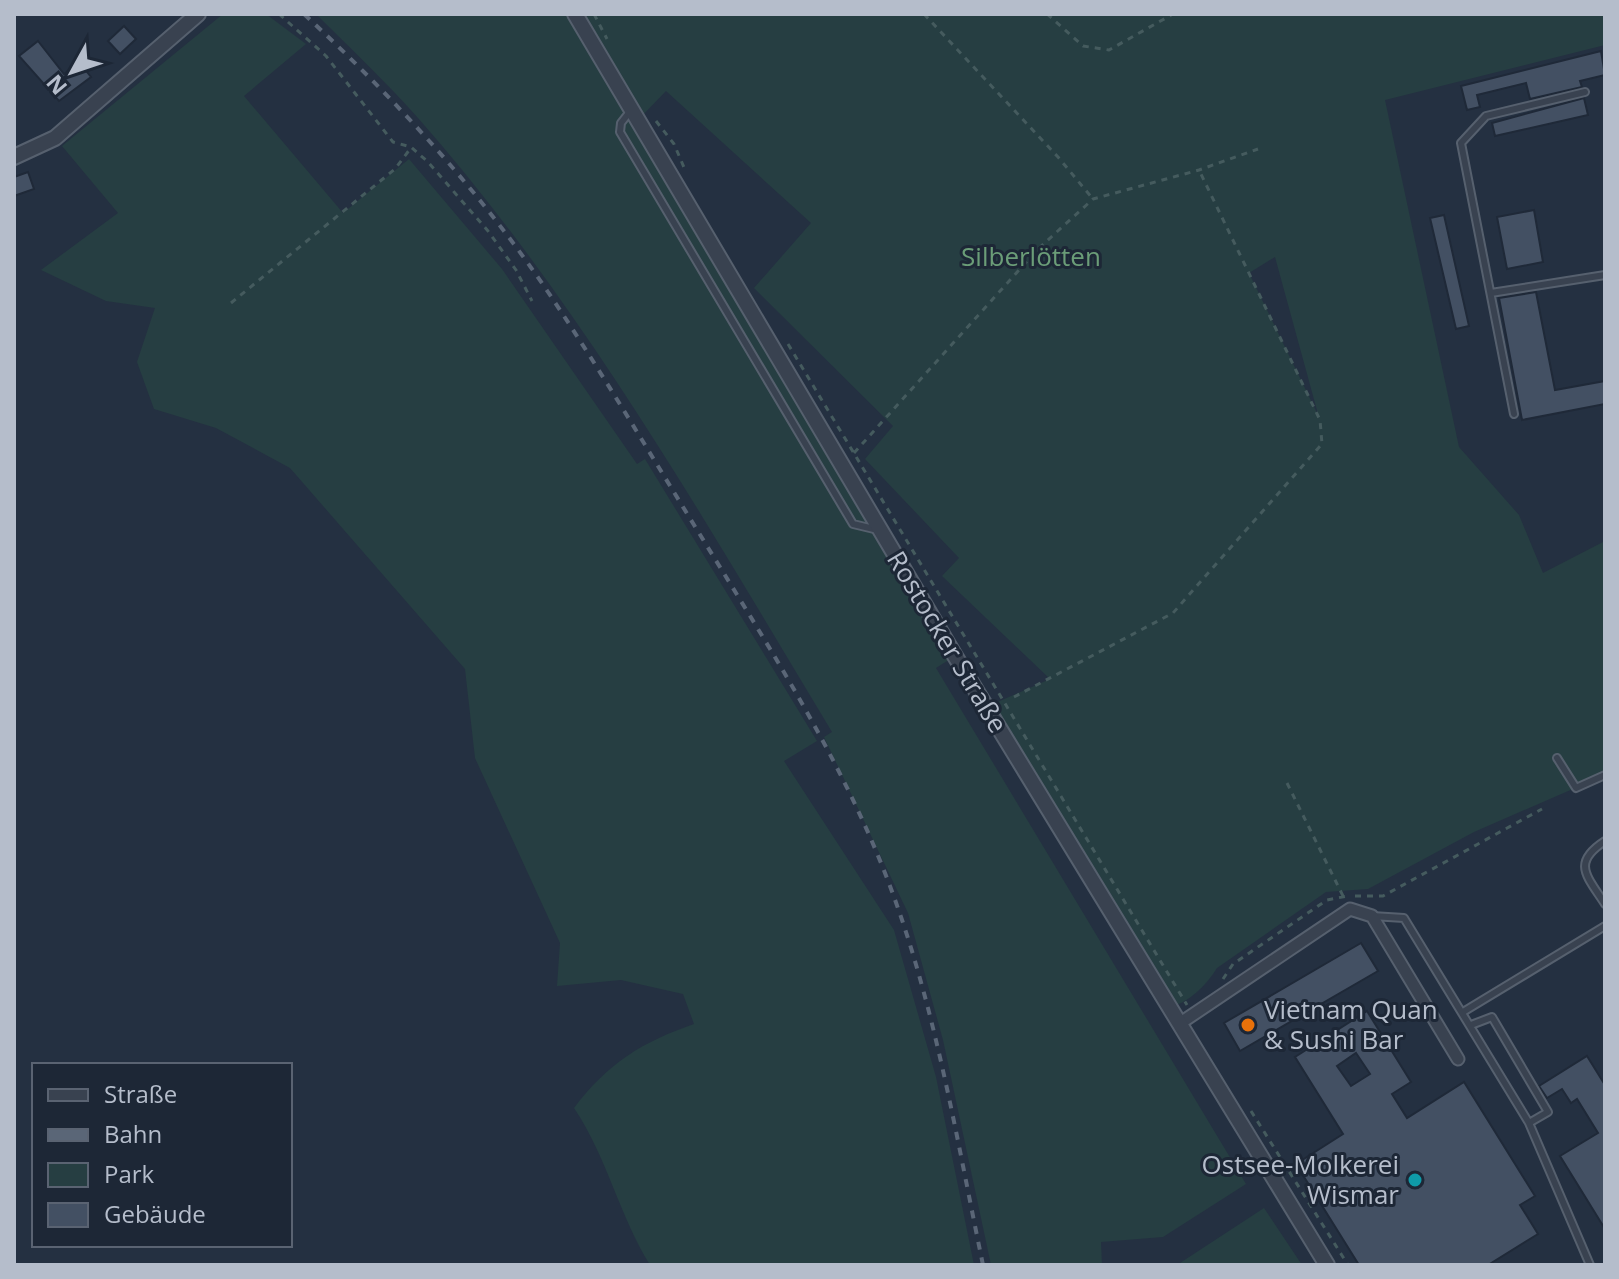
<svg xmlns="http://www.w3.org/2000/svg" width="1619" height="1279" font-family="'Open Sans',sans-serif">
<rect width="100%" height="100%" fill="#243041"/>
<path fill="#263e42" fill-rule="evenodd" d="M223,14H266L306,44L244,96L343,213L409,159L502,269L637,464L645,459L817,741L784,761L894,930L936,1077L974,1265H650C619,1215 607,1157 574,1108C608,1063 642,1042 694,1024L683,994L621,980L557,986L560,943L475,758L465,669L290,468L216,428L154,409L137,362L155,308L106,301L41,270L118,213L62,146Z
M316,14H1605V45L1385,100L1459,447L1519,515L1543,573L1605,541V775L1474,832L1368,889L1326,892L1217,968C1206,986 1189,1002 1169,1008L986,707L1050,679L942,576L959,558L865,459L893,426L754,288L811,223L666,91L638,120L955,656L936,668L1246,1184L1163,1237L1101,1242L1102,1265H991L943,1040L908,913L824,737L832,732C705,521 581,303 418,118C386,82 350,48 316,14ZM1275,257L1318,414V415L1249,273Z
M1264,1208L1302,1265L1180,1263Z"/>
<path fill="#435063" stroke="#1f2938" stroke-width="2" fill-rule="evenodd" d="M124,26L136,39L120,54L108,41Z
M38,41L64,74L79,62L91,77L59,101L19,56Z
M1601,51L1605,75L1580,81L1582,87L1530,99L1526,83L1477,95L1480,107L1467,110L1461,86Z
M1584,98L1588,115L1495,136L1492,123Z
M28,172L34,189L14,196V177Z
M1534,210L1543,262L1507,269L1497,217Z
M1444,215L1469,326L1456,329L1430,218Z
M1536,292L1555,390L1605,381V404L1522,420L1499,298Z
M1361,943L1378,971L1240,1051L1224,1023Z
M1367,1011L1411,1082L1392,1094L1407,1118L1464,1082L1535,1196L1520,1205L1538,1234L1488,1265H1359L1296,1164L1343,1134L1295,1057ZM1356,1053L1370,1074L1351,1086L1337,1066Z
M1587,1056L1605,1085V1229L1560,1156L1598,1133L1577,1099L1571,1103L1562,1089L1547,1098L1539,1086Z"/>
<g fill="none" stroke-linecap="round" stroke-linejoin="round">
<defs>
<path id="service" d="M632,109L621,123L620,132L853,524L878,530
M1491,293L1605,275
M1514,414L1461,143L1486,116L1585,92
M1557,758L1576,788L1605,775
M1605,841C1571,863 1587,876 1605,904
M1372,916L1404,918L1529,1123L1590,1265
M1463,1012L1605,926
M1471,1025L1492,1017L1548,1112L1529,1123"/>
<path id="minor" d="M1179,1024L1350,909L1372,916L1458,1059"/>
<path id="tertiary" d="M575,14L955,656L1327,1265
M14,157L55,138L198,14"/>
</defs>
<use href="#service" stroke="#56606e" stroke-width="10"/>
<use href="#minor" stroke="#56606e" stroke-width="15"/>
<use href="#tertiary" stroke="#56606e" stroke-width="18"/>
<path stroke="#455b5e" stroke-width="3" stroke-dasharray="6 6" stroke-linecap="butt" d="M279,14L326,56L393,142L411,147L428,162L488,231L516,270L532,301
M594,14L607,39
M924,14L1058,157L1093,199
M1047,14L1083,46L1109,50L1173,14
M656,121L674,144L686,172
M231,303L395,169L410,149
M788,344L1187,1005
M854,453L1038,249L1093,199L1199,170L1258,149
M1014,697L1173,613L1322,444L1320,420L1199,170
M1287,783L1344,898
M1355,896H1383L1542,809
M1223,979L1233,964L1327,900L1347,896
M1251,1111L1348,1265"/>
<use href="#service" stroke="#394250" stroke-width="6"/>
<use href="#minor" stroke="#394250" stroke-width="11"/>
<use href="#tertiary" stroke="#394250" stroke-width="14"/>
<path stroke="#5a6677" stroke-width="4" stroke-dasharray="8 8" stroke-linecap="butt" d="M304,14C394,98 479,190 548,292C601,371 649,452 699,533C764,639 834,747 881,863C933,991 955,1131 983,1265"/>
</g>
<circle fill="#e8710a" stroke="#1d2736" stroke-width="3" cx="1248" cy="1025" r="8"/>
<circle fill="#0f9aa8" stroke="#1d2736" stroke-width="3" cx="1415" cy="1180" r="8"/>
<g text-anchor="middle" stroke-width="6" stroke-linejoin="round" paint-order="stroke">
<g font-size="26" fill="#6b9d78" stroke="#1d2736">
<text x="1031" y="266">Silberlötten</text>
</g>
<g font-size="26" fill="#b5bdcb" stroke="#1d2736">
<text transform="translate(947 642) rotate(59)" y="9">Rostocker Straße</text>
</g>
<g font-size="26" fill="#b5bdcb" stroke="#1d2736" text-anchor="start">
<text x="1264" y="1019">Vietnam Quan<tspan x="1264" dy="30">&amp; Sushi Bar</tspan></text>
<text x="1399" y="1174" text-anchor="end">Ostsee-Molkerei<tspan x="1399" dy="30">Wismar</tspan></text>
</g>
</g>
<rect width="1619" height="1279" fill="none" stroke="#b5bdcb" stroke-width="32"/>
<rect x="32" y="1063" width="260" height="184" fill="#1d2736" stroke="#5a6372" stroke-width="2"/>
<rect x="48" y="1089" width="40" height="12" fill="#394250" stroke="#5a6372" stroke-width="2"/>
<text x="104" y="1103" font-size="24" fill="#b5bdcb">Straße</text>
<rect x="48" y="1129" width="40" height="12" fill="#5a6677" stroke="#5a6372" stroke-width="2"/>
<text x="104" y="1143" font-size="24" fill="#b5bdcb">Bahn</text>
<rect x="48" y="1163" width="40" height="24" fill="#263e42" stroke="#5a6372" stroke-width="2"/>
<text x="104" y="1183" font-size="24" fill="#b5bdcb">Park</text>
<rect x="48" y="1203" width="40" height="24" fill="#435063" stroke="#5a6372" stroke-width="2"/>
<text x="104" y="1223" font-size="24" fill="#b5bdcb">Gebäude</text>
<g transform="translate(72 72) rotate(230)" stroke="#1d2736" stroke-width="6" paint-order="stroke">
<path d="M0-6L14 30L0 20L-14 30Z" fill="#b5bdcb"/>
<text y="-12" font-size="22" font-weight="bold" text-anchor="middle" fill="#b5bdcb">N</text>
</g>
</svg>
